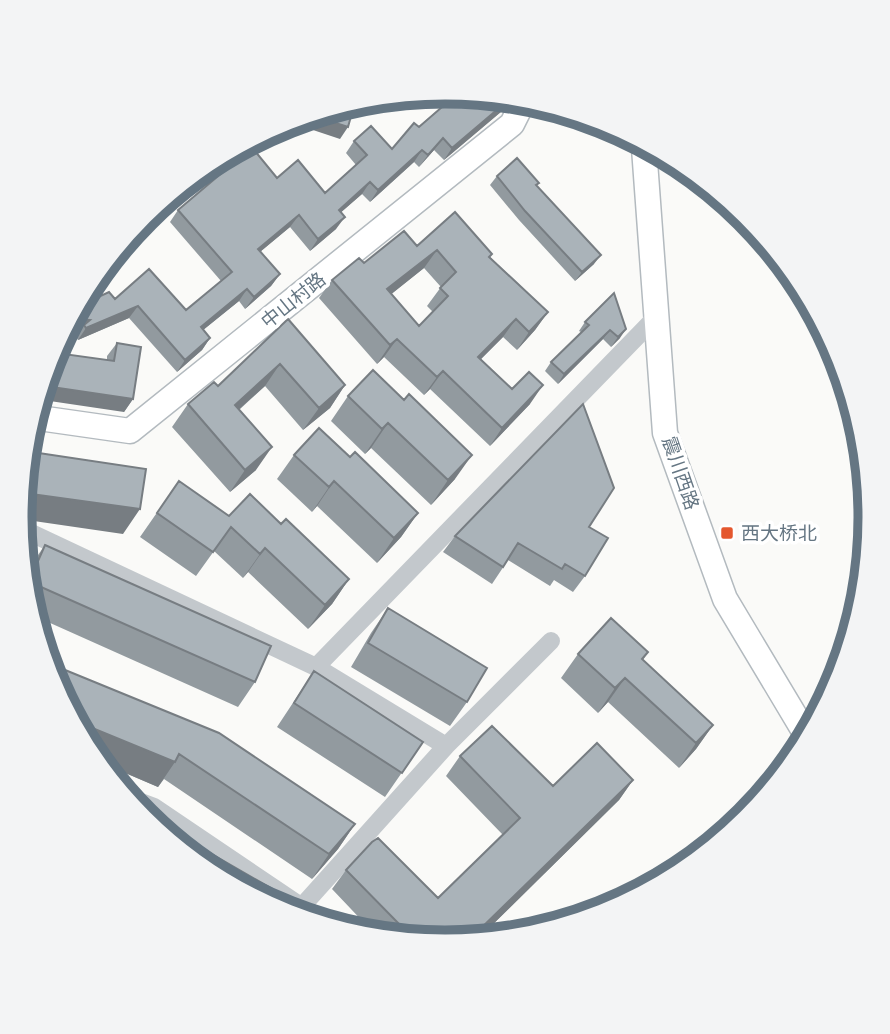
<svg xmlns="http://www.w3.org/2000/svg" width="890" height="1034" font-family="Manrope,'Noto Sans SC',sans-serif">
<rect width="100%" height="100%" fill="#fafaf8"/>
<path fill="#bbc7cb" d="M760,797L746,818L712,841Z"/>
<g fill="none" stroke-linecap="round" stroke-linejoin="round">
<defs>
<path id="secondary" d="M644,148L665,433L725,599L804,731
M39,418L130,431L512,124L521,106"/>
</defs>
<use href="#secondary" stroke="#b3babf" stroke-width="27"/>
<path stroke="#c3c8cc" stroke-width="18" d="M22,531L31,533L316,667
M446,746L551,641
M130,798L154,807L302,907
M296,913L446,746L316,667L657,316"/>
<use href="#secondary" stroke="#fff" stroke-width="24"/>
</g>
<path fill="#929a9f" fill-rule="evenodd" d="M452,92L507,104L502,111L444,160L434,150L419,167L414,162L370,202L362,194L341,212L336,229L310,251L290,227L260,252L280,274L271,286L245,309L239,301L203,330L210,338L202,350L177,372L129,318L78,340L76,337L80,332L68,329L88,300L90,301L115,299L186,310L221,281L170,222L178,210L213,180L211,177L218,166L250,145L277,178L325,193L356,165L346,153L354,141L392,149L452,98Z
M497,176L537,186L594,264L575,281L519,220L490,185Z
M417,246L492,254L490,257L548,312L535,330L517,350L503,337L481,359L512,389L530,404L490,446L430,389L424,395L384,357L377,364L319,298L332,280L364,263ZM424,268L441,287L427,306L433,312L419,326L391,294Z
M614,293L620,338L611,347L603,339L558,384L545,371L551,362L581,332L579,331L585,322Z
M288,319L345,385L330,408L303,430L265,386L239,410L256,470L230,492L172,427L188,404L218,386Z
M117,343L133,399L124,412L56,353L107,360V356Z
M373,370L455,479L431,505L371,448L365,454L331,421L348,396Z
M294,455L350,457L418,513L401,537L377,563L317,506L312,512L277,479Z
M179,481L229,516L281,524L349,579L332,604L308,629L248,572L243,578L214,551L196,576L140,537Z
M589,527L585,576L573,592L554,580L550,586L508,560L492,584L443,552L455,536Z
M45,545L255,682L238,707L39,618L29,568Z
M388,608L467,702L450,726L351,667L371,633Z
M648,652L643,660L713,725L696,749L679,768L608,702L598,713L561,678L578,654Z
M314,671L423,742L385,797L277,727Z
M52,680L355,824L338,849L312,879L164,779L158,787L109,766Z
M460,756L553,786L633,780L619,800L481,936L445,943L369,928L332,889L346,870L438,898L503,835L446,776Z"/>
<path fill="#777d82" d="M505,103L507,104L502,111L444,160L452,148Z
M317,117L348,127L340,139L289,122Z
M443,138L434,150L419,167L428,155Z
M422,150L414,162L370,202L378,190Z
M370,182L362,194L330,222L339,210Z
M299,215L290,227L249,261L258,249Z
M345,217L336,229L310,251L318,239Z
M437,250L424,268L374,308L387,289Z
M601,255L594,264L575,281L582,272Z
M280,274L271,286L245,309L254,297Z
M247,289L239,301L192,339L201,327Z
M138,306L129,318L78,340L86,328Z
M548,312L535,330L517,350L529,332Z
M80,319L90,320L84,325L80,332L71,331Z
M516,319L503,337L465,375L478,357Z
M626,329L620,338L611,347L618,337Z
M610,330L603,339L558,384L564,374Z
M210,338L202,350L177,372L185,360Z
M397,339L384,357L377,364L390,345Z
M280,364L265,386L219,427L235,405Z
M443,371L430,389L424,395L437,377Z
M345,385L330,408L303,430L319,408Z
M543,385L530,404L490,446L502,428Z
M45,386L133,399L124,412L43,400Z
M388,423L371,448L365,454L382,429Z
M272,447L256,470L230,492L245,470Z
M472,455L455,479L431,505L448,480Z
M334,481L317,506L312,512L329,487Z
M24,493L140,509L123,534L20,519Z
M418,513L401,537L377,563L394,538Z
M265,548L248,572L243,578L260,554Z
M349,579L332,604L308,629L325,605Z
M625,678L608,702L598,713L615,688Z
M80,723L175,762L158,787L109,766Z
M713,725L696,749L679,768L696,743Z
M633,780L619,800L481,936L472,937Z
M355,824L338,849L312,879L329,854Z"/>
<path fill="#aab3b9" stroke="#777d82" stroke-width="2" fill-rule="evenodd" d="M457,94L505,103L452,148L443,138L428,155L422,150L378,190L370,182L339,210L345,217L318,239L299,215L258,249L280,274L254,297L247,289L201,327L210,338L185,360L138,306L86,328L84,325L90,320L80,319L76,317L88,300L90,301L109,292L115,299L149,269L186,310L232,272L178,210L224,171L220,165L250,145L277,178L298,160L325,193L367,155L354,141L371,126L392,149L414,123L419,127Z
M353,109L348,127L317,117Z
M517,158L539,183L536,185L601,255L582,272L525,211L497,176Z
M455,212L492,254L489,257L548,312L529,332L516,319L478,357L512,389L529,372L543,385L502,428L443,371L437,377L397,339L390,345L332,280L359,258L364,263L404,231L417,246ZM437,250L456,272L440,288L448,296L419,326L387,289Z
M614,293L626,329L618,337L610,330L564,374L551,362L589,325L585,322Z
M288,319L345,385L319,408L280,364L235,405L272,447L245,470L188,404L214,382L218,386Z
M117,343L141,347L133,399L45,386L52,354L57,346L56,353L114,361Z
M373,370L404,400L409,394L472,455L448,480L388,423L382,429L348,396Z
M583,404L614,488L589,527L608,538L585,576L565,564L562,569L518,543L503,567L455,536Z
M319,428L350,457L355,452L418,513L394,538L334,481L329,487L294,455Z
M32,452L146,469L140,509L24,493Z
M179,481L229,516L250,494L281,524L286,519L349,579L325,605L265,548L260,554L231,527L213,552L157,513Z
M45,545L271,646L255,682L32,583L31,577Z
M388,608L487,668L467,702L368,643Z
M611,618L648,652L642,659L713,725L696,743L625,678L615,688L578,654Z
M48,663L219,733L355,824L329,854L179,754L175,762L80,723L52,680Z
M314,671L423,742L402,773L294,703Z
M492,726L553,786L597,743L633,780L472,937L445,943L401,934L405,930L346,870L372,842L378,838L438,898L520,818L460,756Z
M158,823L281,894L275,906L156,826Z"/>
<rect fill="#e4572e" stroke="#fff" stroke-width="2.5" x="720" y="526" width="14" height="14" rx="3.5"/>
<g text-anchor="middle" stroke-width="7" stroke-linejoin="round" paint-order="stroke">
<g font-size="19" fill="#657683" stroke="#fff">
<text transform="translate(293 300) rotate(-39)" y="7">中山村路</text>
<text transform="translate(681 473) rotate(71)" y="7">震川西路</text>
</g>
<g font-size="19" fill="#657683" stroke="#fff" text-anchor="start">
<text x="741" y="540">西大桥北</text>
</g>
</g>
<path d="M0 0H890V1034H0ZM32 517a413 413 0 1 1 826 0a413 413 0 1 1-826 0Z" fill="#f3f4f5" fill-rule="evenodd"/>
<path fill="none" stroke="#657683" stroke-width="9" d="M32 517a413 413 0 1 1 826 0a413 413 0 1 1-826 0Z"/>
</svg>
